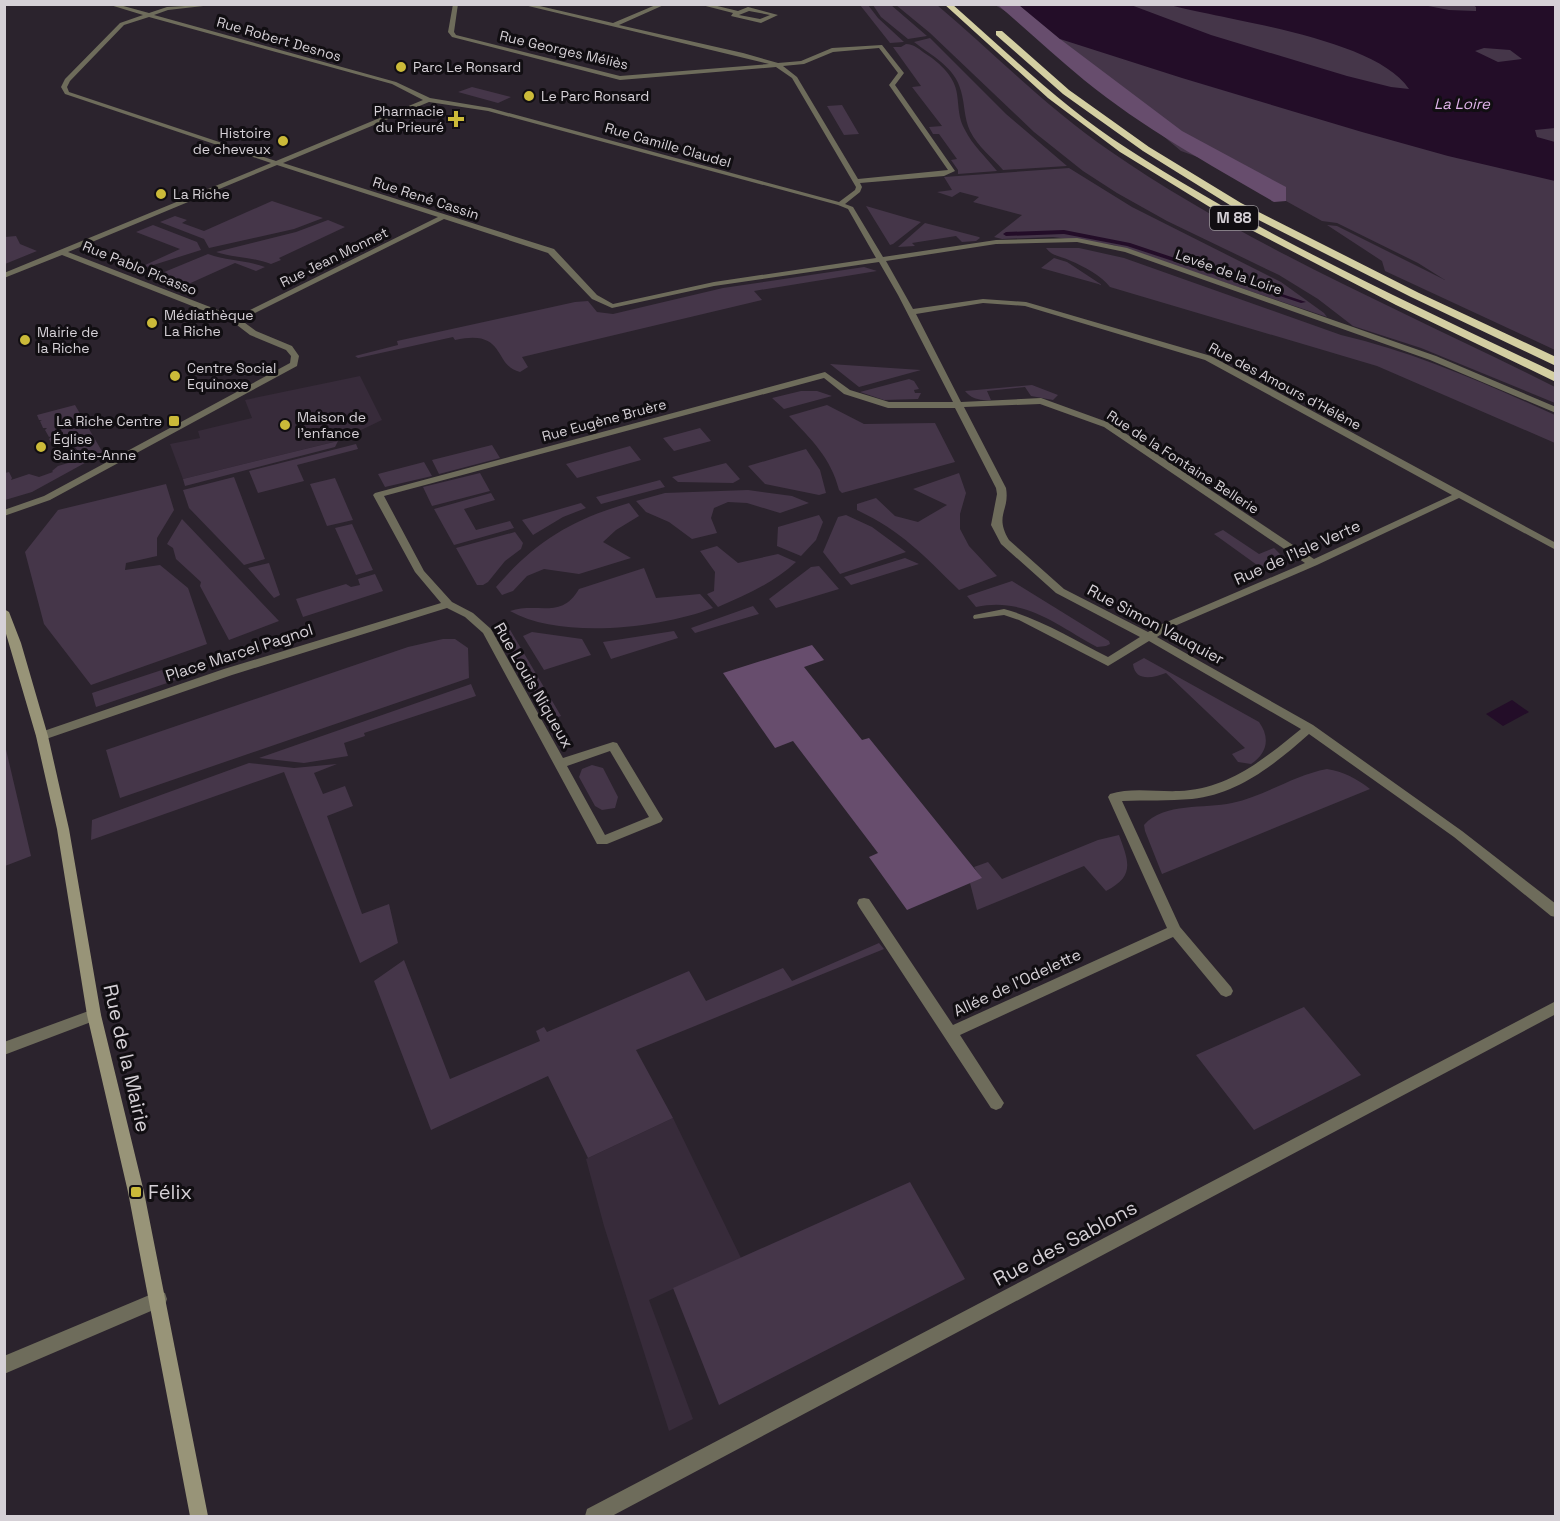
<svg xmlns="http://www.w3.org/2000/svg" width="1560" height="1521" font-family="'Space Grotesk',sans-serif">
<rect width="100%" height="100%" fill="#2b232d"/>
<path fill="#372b3a" d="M360,376L382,420L338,441L183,479L170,444L200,438L198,431L252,418L245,400Z
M673,1118L741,1258L649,1300L693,1419L669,1431L604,1226L586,1159Z"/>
<path fill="#453649" d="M860,5H868L878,18L904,42L890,43Z
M873,5H891L927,36L908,39L881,17Z
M896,5H937C995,54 1047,108 1110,151C1249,247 1406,312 1555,387V403L1421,348L1353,326L1318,299L1279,275L1167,221L1117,193L1083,171L1034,132L930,33Z
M995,5H1555V350L1385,271L1382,261L1327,225L1337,226L1445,280L1418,263L1337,223L1322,221L1286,201V189L1181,151L1038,31Z
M930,38L1006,114L1067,166L1003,170C992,157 978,147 970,131C964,118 965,105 961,91C955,67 932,56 914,42Z
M906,44C914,44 920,50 926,54C940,63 955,77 957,94C959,107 958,118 965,130C973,146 986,157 997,171L958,174V170L951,160L957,159L939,134H933L929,127L942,126L912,87L921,86L893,47H901Z
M472,87L511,97L498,103L458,92Z
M842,105L859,134L844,135L827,106Z
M1069,168L1132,207L1281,282L1324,313L1327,317L1114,245L1053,237L1002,239L994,237L1022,215L973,202L979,197L960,192L952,197L937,192L952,190L944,177Z
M272,201L323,218L294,229L209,248L204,239L160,222L175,216L187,220L182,223L204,231Z
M866,206L921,222L893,244L890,245Z
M328,220L345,227L279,258L281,260L271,264C253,257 234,258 216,252L296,232Z
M925,223L979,237L980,238L976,241L962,242L956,236L912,243L915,246L898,247Z
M153,225L197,242L201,250L147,267L143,266L180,249L136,232Z
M16,236L20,244L37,251L5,264V237Z
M1079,248L1124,258L1341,335C1415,352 1486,384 1555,415V443L1377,366L1110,287C1102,276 1083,266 1071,261C1061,256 1053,257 1046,248Z
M208,254C227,261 246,260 265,267L256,271L235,263L184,286L157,275Z
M1054,258L1067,262L1102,285L1041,268Z
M864,267L877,271L754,291L762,300L522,357L528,367L520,372C493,366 507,328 455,340L453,337L358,358L355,356L398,345L397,341L575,302L588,301L597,312L613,314L723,288Z
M830,364L921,370L859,387Z
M909,379L914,381L919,389L914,390L915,393H921L918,399L884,400L860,392Z
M1032,385L1058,395L1053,400L1031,396L1025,387L987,391L991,400C982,401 971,399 965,391Z
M801,391H817L832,396L784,409L772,398Z
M75,405L103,453L32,492L5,500V473L9,472L12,478L11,480L29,474L39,477L53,472L52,471L58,466L75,461L69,453L78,451L71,442L72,439L53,446L49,439L52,436L49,437L45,430L47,428H43L40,421L42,420H39L37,415Z
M827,405L864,424L935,423L955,462L842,493L839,490C831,458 811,439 789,416Z
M700,428L711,441L674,451L663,438Z
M338,441L335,447L185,486L183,479Z
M356,444L358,449L297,465L304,481L258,493L249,471Z
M492,445L500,458L439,474L432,460Z
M630,446L641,460L577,478L566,464Z
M806,449L820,470L826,493L819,495L765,484L748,466Z
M424,462L432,476L385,487L378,474Z
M726,463L740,479L733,483L678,482L672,477Z
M480,473L490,491L432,506L423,487Z
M959,473L966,493L960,514V529L969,546L997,576L959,590C923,555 903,532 857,510V504L876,498L895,516L918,522L947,505L913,489Z
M234,477L265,559L244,565L189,508L183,490Z
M335,478L353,520L327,526L310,484Z
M660,480L665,487L601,504L596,497Z
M166,484L174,510L157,538V556L126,563L125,570L160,565L188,588L207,644L91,685L44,624L25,552L58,510Z
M748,490L792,496L809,503L780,513L747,503L728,502L714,508L711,518L717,533L692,539L669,522L646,512L636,501L665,493Z
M491,493L495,500L464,509L476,530L510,521L514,528L454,545L434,509Z
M581,503L586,508L563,517L533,535L522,520Z
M629,503L639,516L616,530L603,542L631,558L579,574L544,569L527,576L513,591L502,595L496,587C536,541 571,520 629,503Z
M819,515L823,522L816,540L801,556L777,546L778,527Z
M846,515L872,527L906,552L840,574L823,552L838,517Z
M182,519L279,621L229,640L200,586L201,582L176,559L173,548L167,544Z
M352,524L373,570L356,575L335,528Z
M1223,530L1259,554L1274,548L1281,555L1279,562L1264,570L1214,534Z
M515,532L523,543L521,549L505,561L488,582L483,585H477L456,548Z
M717,546L738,563L778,554L796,562C773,583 746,595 718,607L707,594L714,591L715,572L700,551Z
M905,558L919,564L851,585L844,577Z
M269,563L280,595L274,598L248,568Z
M819,566L839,589L776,608L769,599L811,567Z
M644,568L656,598L700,594L713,608C660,628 561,640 510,611C538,602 561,620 579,589Z
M375,574L383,591L303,617L296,599L346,584L351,587L360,585L358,579Z
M1012,581L1109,641L1110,644L1106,646L1097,647C1055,624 1025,597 976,607L967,596Z
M753,606L759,614L695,633L691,628Z
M509,628L561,716L550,720L500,631Z
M674,631L678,638L611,659L603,642Z
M532,632L582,639L591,655L544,670L523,636Z
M443,639H455L468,648L469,678L120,798L106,750L408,647Z
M1144,658L1259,722C1270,737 1268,753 1251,764L1238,762L1232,754L1245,748L1166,673C1153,678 1135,682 1133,664Z
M174,666L179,679L96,707L92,693Z
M471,684L476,696L364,733L365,736L344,743L348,756L304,763L259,758Z
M4,741L31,856L5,866H4Z
M249,763L294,768L337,764L314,773L323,794L345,786L353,806L327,816L362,914L389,904L398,943L360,963L284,772L91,840L92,820Z
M592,765L603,768L618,797L615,808L602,810L595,806L579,777L582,769Z
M1327,769C1344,772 1356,778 1370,789L1162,874L1145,831L1144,825C1164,802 1205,809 1232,803C1265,796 1294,775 1327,769Z
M1119,835C1129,862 1135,876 1106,891L1084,866L977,910L970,883L981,878L974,867L988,862L1002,879L1098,840Z
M879,943L884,949L636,1050L673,1118L588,1158L548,1076L431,1130L374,981L404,960L450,1079L540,1041L536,1031L544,1027L547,1032L689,971L706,1001L783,968L792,981Z
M1304,1007L1361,1075L1254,1130L1196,1055Z
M910,1182L965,1279L719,1405L673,1288Z"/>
<path fill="#674d6d" d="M998,5H1019L1060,39L1182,131L1286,187V201L1274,202C1209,164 1143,128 1084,80C1055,56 1027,30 998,5Z
M812,645L824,660L804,667L862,740L869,738L982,878L907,910L869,857L878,853L793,741L775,748L723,673Z"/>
<path fill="#230d28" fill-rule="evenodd" d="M1423,5L1449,10L1476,11V7L1473,5H1555V128L1535,130L1537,137L1555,142V181L1448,156L1362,132L1182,78L1060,39L1019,5H1131L1211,35L1347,76L1391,87L1409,89C1375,38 1229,21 1170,5ZM1484,48L1510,50L1522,59L1498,62L1475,51Z
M1512,700L1529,712L1503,726L1486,714Z"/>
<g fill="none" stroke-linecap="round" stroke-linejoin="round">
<path fill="#230d28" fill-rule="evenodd" d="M1064,230L1130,243L1306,302L1301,303L1127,246L1064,234L1006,236L1003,234L1006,232Z"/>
<path fill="#6e6c5b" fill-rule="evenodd" d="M107,4H116L149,13L167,7L221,4L168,10L154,15L396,82L430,98L490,108L839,202L855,190L856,187L792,78L776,67L620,80L452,37L448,32L453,4H458L454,32L456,35L620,76L769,64L520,4H531L613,23L658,4H666L619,25L743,53L778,63L801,61L832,48L882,45L904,73L895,85L955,171L944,176L860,183L862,187L860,192L845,204L853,207L883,257L996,240L1077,238L1127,248L1436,356L1556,407V413L1430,360L1125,252L1077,242L996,244L886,261L913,309L983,299L1026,302L1211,356L1556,543V550L1459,498L1317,565L1170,628L1157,637L1313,725L1462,831L1556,904V917L1551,916L1454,837L1309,734C1275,764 1239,794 1192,799C1169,801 1145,800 1122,801L1180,927L1231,987L1233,991L1231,995L1226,997L1221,995L1173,937L960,1035L1004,1103L1001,1108L996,1110L991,1108L859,907L857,903L859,899L864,898L869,899L953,1025L1167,928L1108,797L1110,794C1131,787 1157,792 1179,791C1229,789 1264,759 1301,729L1149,641L1108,666L1019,620L1004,615L974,619L973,617L974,615L1004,609C1041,619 1074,640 1108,657L1140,637L1056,593L1001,544L991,525L997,494L996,488L955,408H888L844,394L824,378L384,496L424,571L452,602L473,613L491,629L563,758L613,742L617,743L661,816L663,819L661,822L607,844H597L483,633L465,617L447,608L232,675L46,739H38L36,736L38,733L224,669L441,603L415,572L373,495L375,493L825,372L850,390L889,402H953L898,295L879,262L714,286L612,308L592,299L548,253L444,219L241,320L256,331L292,346L299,356L297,366L50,500L4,516V510L44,496L290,363L291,356L286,350L250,335L233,322L62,255L4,278V273L271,163L65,94L61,87L65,79L120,23L143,15ZM149,17L392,84L423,100L276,161L69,92L67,87L70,81L124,25ZM879,48L898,73L889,85L948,170L858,179L797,77L783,66L804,64L833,52ZM429,102L488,111L838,205L848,209L876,258L714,282L613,304L597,295L554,249L283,163ZM277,165L438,217L236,317L68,252ZM983,303L1025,306L1205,360L1452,495L1314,559L1110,423L1041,398L961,402L916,314ZM1040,404L1104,427L1305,563L1162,624L1148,632L1064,589L1009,540C994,515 1010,511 1006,488L964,407ZM610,751L649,817L605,835L567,766Z
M698,4H709L738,11L748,7L778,15L761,23L731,16L733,13ZM749,11L770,15L760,19L739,15Z
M1556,1001V1014L612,1516H585L587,1509Z
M94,1009L99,1011L101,1015L99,1019L4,1055V1042Z
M159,1291L165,1293L167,1299L165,1305L4,1374V1356Z"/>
<path fill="#989478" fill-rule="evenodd" d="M4,609L9,612L21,643L48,736L69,829L101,1015L144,1192L208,1516H190L128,1192L87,1015L57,829L36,736L4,627Z"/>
<path fill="#d4cfa2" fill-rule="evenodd" d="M944,4H952C1009,54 1064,108 1128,149C1263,236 1411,304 1556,373V382L1396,305L1226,217L1120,152L1048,98Z
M996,31H1002L1069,90L1149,147L1241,203L1419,293L1556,357V366L1411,297L1233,207L1143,151L1063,94L996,35Z"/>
</g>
<g fill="#cbba39" stroke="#110e12" stroke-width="2">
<circle cx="401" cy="67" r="6"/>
<circle cx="529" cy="96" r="6"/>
<path d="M453 110h6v6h6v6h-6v6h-6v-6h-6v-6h6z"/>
<circle cx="283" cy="141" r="6"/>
<circle cx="161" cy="194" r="6"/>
<circle cx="152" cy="323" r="6"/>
<circle cx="25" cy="340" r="6"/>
<circle cx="175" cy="376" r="6"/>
<rect x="168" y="415" width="12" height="12" rx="3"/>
<circle cx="285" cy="425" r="6"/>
<circle cx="41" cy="447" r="6"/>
<rect x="130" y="1186" width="12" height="12" rx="3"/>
</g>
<g text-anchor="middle" stroke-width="6" stroke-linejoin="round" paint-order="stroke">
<g font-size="14" fill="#d5d0d6" stroke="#110e12">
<text transform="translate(279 39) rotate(16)" y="5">Rue Robert Desnos</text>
<text transform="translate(564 50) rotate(13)" y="5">Rue Georges Méliès</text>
<text transform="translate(668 145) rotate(16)" y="5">Rue Camille Claudel</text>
<text transform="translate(426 198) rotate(18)" y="5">Rue René Cassin</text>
<text transform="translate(334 257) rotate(-26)" y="5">Rue Jean Monnet</text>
<text transform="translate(140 268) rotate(22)" y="5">Rue Pablo Picasso</text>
<text transform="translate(1229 272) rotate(19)" y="5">Levée de la Loire</text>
<text transform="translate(1285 386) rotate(28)" y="5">Rue des Amours d'Hélène</text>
<text transform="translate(604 420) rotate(-15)" y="5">Rue Eugène Bruère</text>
<text transform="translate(1183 462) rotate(33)" y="5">Rue de la Fontaine Bellerie</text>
</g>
<g font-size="14" fill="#d5d0d6" stroke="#110e12" text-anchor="start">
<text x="413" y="72">Parc Le Ronsard</text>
<text x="541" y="101">Le Parc Ronsard</text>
<text x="444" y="116" text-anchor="end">Pharmacie<tspan x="444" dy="16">du Prieuré</tspan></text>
<text x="271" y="138" text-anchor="end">Histoire<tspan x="271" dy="16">de cheveux</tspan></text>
<text x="173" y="199">La Riche</text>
<text x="164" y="320">Médiathèque<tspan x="164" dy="16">La Riche</tspan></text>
<text x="37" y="337">Mairie de<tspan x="37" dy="16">la Riche</tspan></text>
<text x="187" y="373">Centre Social<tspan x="187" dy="16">Equinoxe</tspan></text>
<text x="297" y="422">Maison de<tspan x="297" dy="16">l'enfance</tspan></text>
<text x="162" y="426" text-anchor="end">La Riche Centre</text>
<text x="53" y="444">Église<tspan x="53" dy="16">Sainte-Anne</tspan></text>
</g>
<g font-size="15" font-style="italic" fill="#e0b3ea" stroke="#110e12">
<text x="1462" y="109">La Loire</text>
</g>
<rect fill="#110e12" stroke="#9a969b" stroke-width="1.5" x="1210" y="206" width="48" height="24" rx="4.5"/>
<g font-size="15" font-weight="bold" fill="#d5d0d6">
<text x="1234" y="223">M 88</text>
</g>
<g font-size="16" fill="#d5d0d6" stroke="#110e12">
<text transform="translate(1297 552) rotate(-24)" y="6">Rue de l'Isle Verte</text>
<text transform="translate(1156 624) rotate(28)" y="6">Rue Simon Vauquier</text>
<text transform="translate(239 652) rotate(-18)" y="6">Place Marcel Pagnol</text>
<text transform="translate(534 685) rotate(60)" y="6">Rue Louis Niqueux</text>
<text transform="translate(1017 982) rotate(-25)" y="6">Allée de l'Odelette</text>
</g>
<g font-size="20" fill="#d5d0d6" stroke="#110e12">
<text transform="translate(127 1058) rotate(77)" y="7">Rue de la Mairie</text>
<text transform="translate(1065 1243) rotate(-28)" y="7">Rue des Sablons</text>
</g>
<g font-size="20" fill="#d5d0d6" stroke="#110e12" text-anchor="start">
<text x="148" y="1199">Félix</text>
</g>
</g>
<rect width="1560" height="1521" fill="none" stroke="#d5d0d6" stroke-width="12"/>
</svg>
